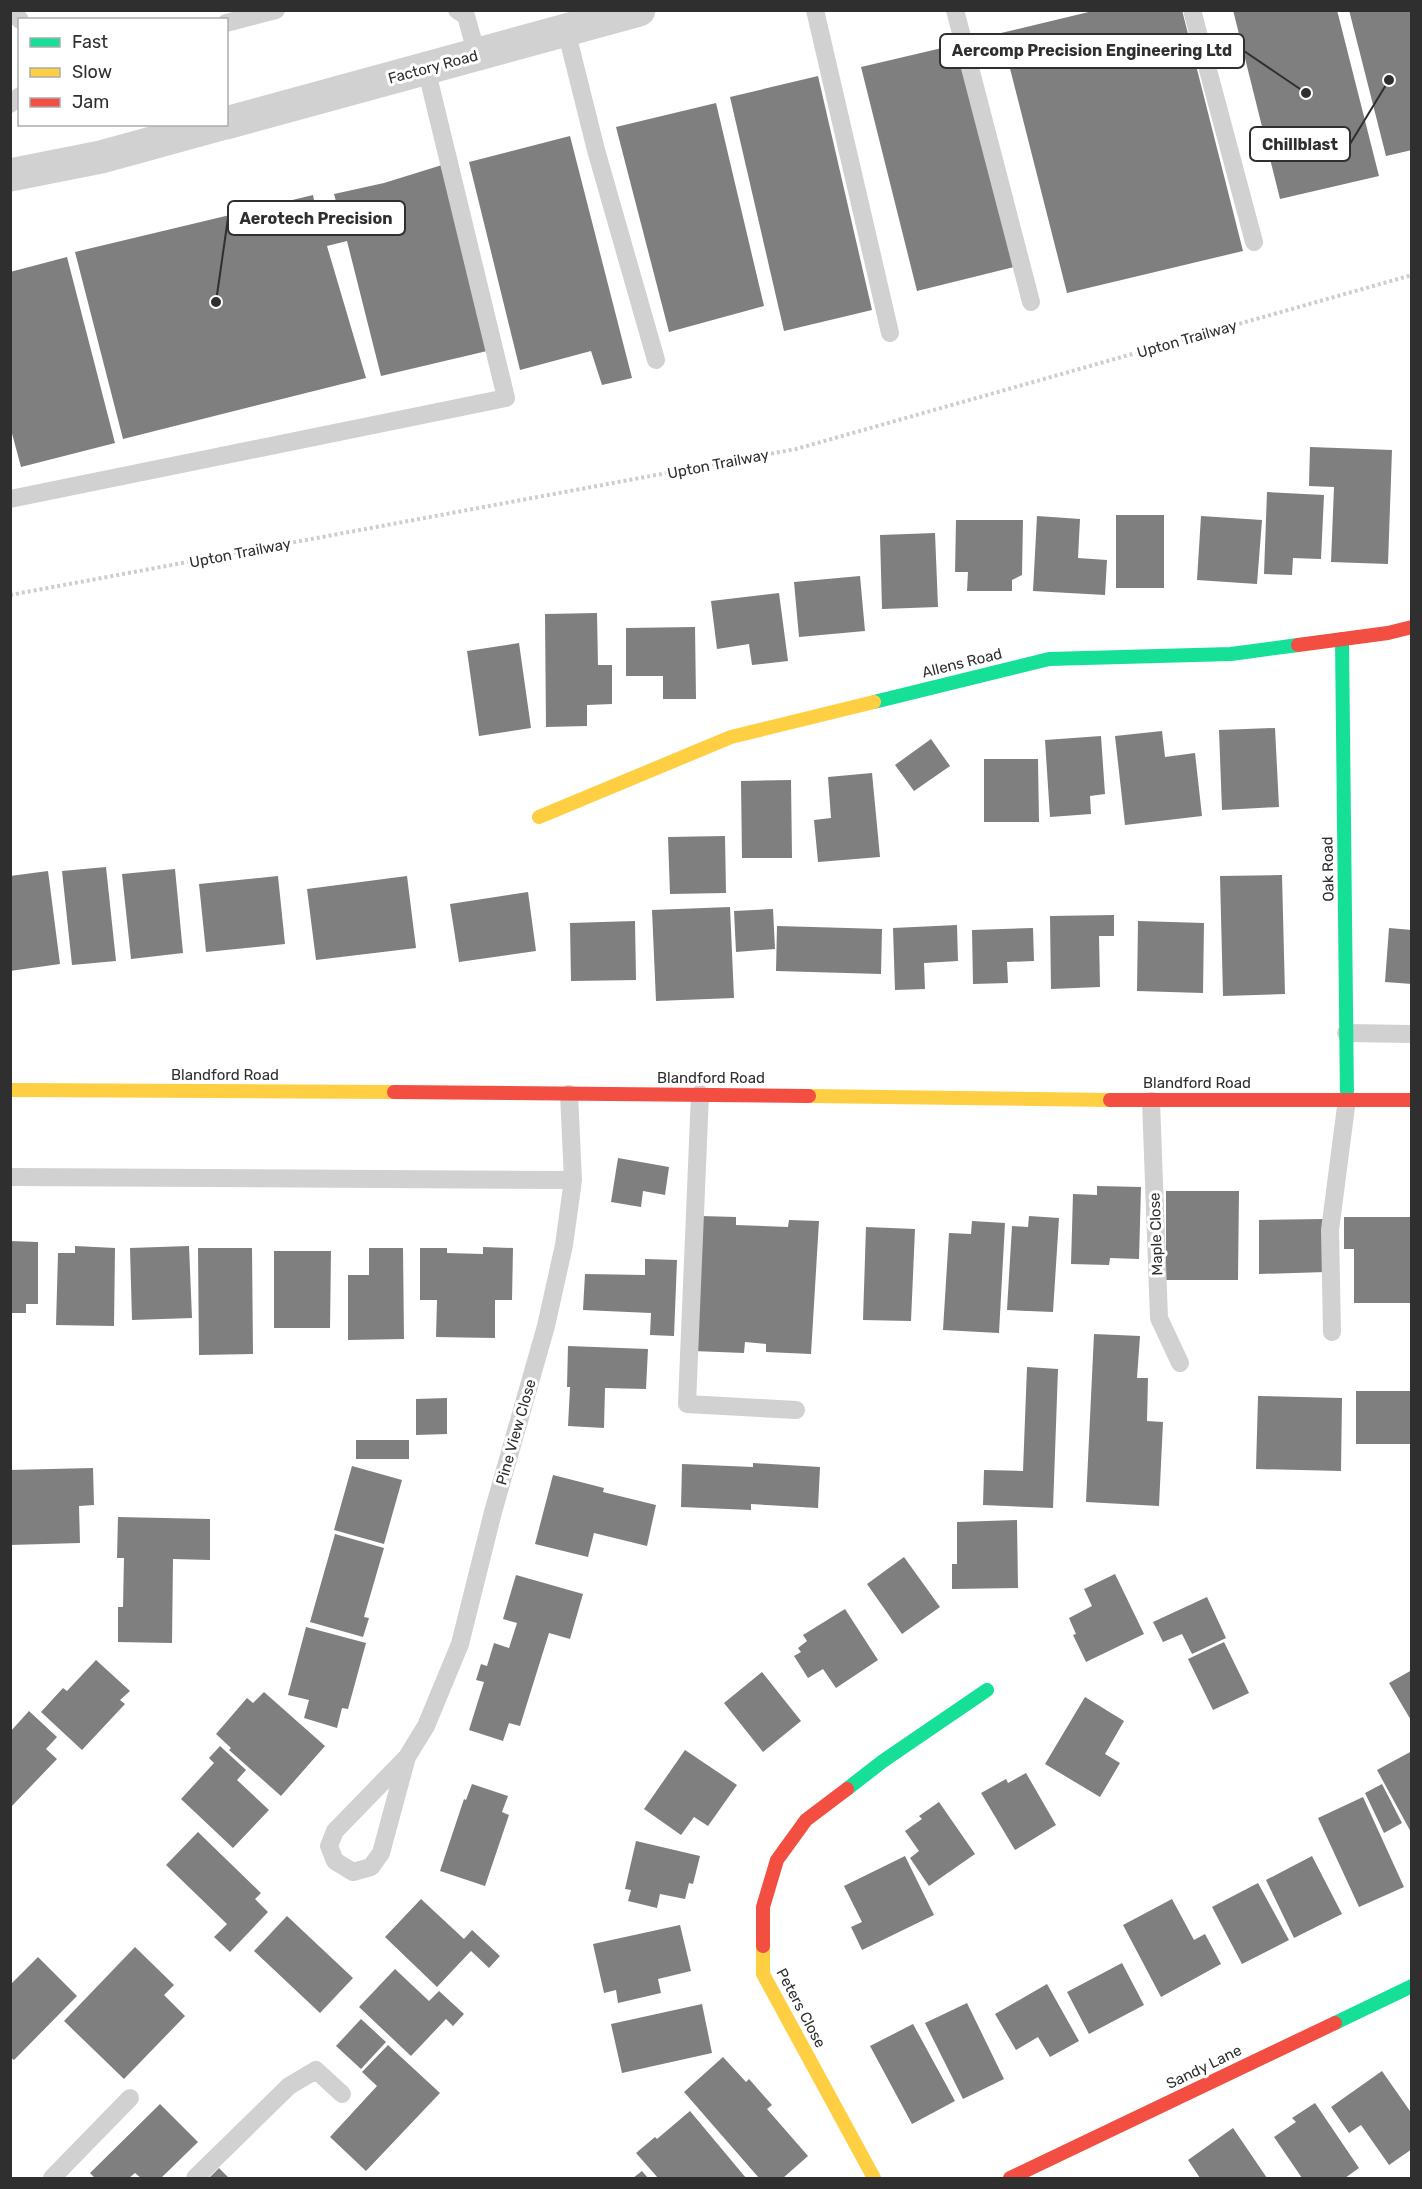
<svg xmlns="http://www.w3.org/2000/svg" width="1422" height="2189" font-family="Rubik,sans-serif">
<rect width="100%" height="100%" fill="#fff"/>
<path fill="#7f7f7f" d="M1097,10H1182L1243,251L1067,293L1001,33Z
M1233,10H1337L1379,176L1280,199Z
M1349,10H1412V150L1386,156Z
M959,44L1014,267L917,291L861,67Z
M818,76L872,310L784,331L730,97Z
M716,103L764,306L669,332L616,127Z
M570,136L632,378L602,385L591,351L520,370L469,162Z
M442,165L487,351L381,376L347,241L327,246L366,378L123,439L75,252L313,195L320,231L342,224L334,194L384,183Z
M67,257L115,443L21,467L10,426V272Z
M1310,447L1392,450L1388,564L1331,562L1334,487L1309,486Z
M1267,492L1324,495L1321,559L1293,558L1292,575L1264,574Z
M1116,515H1164V588H1116Z
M1037,516L1080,519L1078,558L1107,560L1105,595L1033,591Z
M1201,516L1262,520L1257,584L1197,580Z
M956,520H1023L1022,575L1012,580V591H967L968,572H955Z
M935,533L938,607L882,609L880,535Z
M860,576L865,631L799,637L794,582Z
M779,593L788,661L752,665L749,644L717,649L711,601Z
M597,613L598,665H612V704L587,705V726L546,727L545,614Z
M695,627L696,699H663V676H626V628Z
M519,643L531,728L479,736L467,651Z
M1275,728L1279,807L1222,810L1219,730Z
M1162,731L1165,757L1195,753L1202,816L1125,825L1115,736Z
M1101,736L1105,794L1090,796L1091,814L1050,817L1045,740Z
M931,739L950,766L914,791L895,765Z
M984,759H1038L1039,822H984Z
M872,773L880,857L818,862L814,820L831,818L828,777Z
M791,780L792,858H742L741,781Z
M725,836L726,893L670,894L668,837Z
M106,867L116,961L72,965L62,871Z
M175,869L183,953L131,959L122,874Z
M48,871L60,964L10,971V876Z
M1282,875L1285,994L1223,996L1220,876Z
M278,876L285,944L206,952L199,884Z
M407,876L416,948L316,960L307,889Z
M528,892L536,951L459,962L450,904Z
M730,907L734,998L656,1001L652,910Z
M773,909L775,949L736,952L734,911Z
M1114,915V936H1099L1100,987L1051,989L1050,916Z
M635,921L636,980L571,981L570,923Z
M1138,921L1204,923L1203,993L1137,991Z
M957,925L958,961L924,963L925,989L895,990L893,928Z
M777,926L882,929L881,974L776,971Z
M1033,928L1034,961L1007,962L1008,983L973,984L972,930Z
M1389,928L1412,930V984L1385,982Z
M618,1158L669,1167L665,1195L643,1191L641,1207L611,1202Z
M1097,1186L1141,1187L1139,1259L1110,1258L1109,1265L1071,1264L1073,1194L1097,1195Z
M1166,1191H1239L1238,1280H1166Z
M701,1216L736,1217V1225L788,1227L789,1220L819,1221L811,1354L766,1352V1344L745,1342L744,1353L693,1351Z
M1029,1216L1059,1218L1053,1312L1007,1310L1012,1226L1028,1227Z
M1344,1217H1412V1303H1354V1249H1344Z
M1325,1219L1326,1272L1259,1274V1220Z
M972,1221L1005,1223L999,1333L943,1330L949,1233L971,1234Z
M866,1227L915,1229L911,1321L863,1320Z
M10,1241L38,1242V1304H26V1313H10Z
M75,1246L115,1248L114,1326L56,1325L58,1253H75Z
M189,1246L192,1318L132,1320L130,1248Z
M483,1247L513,1248L512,1300H495V1338L436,1337L437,1300H420V1248H447V1253L483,1254Z
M198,1248H252L253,1354L199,1355Z
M369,1248H403L404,1339L348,1340V1275H369Z
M274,1251H331L330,1328H274Z
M645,1259L677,1260L674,1336L650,1335L651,1313L583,1310L585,1274L645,1275Z
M1094,1334L1140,1336L1137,1378H1148L1147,1421L1163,1422L1159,1506L1086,1502Z
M568,1346L648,1349L646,1389L605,1388L604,1428L568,1426L570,1387H567Z
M1027,1367L1058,1369L1053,1508L983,1505L984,1470L1023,1471Z
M1356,1391H1412V1444H1356Z
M1258,1396L1342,1398L1341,1471L1256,1469Z
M447,1398V1434L416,1435V1399Z
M356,1440H409V1459H356Z
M753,1463L820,1467L818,1508L751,1504V1510L681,1507L682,1464L753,1467Z
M352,1466L402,1480L384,1544L334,1530Z
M93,1468L94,1505L79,1506L80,1543L10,1545V1470Z
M553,1475L604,1488L603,1492L656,1505L647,1546L594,1533L588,1557L535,1544Z
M118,1517L210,1519V1560L173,1559L172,1643L118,1642V1607H123L124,1558H117Z
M1017,1520L1018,1588L952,1589V1564H957V1522Z
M335,1534L384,1548L364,1617L369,1618L363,1637L310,1622Z
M904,1557L940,1607L902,1634L867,1584Z
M1115,1574L1144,1634L1086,1662L1073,1635L1076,1634L1069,1618L1092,1606L1084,1589Z
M516,1575L583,1594L570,1639L549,1633L520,1726L509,1723L503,1741L469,1730L484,1682L476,1680L481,1664L487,1666L494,1643L509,1648L517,1623L503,1619Z
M1207,1597L1226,1638L1192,1654L1182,1634L1163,1642L1153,1622Z
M845,1609L878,1660L836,1688L823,1669L808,1678L794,1656L801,1652L798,1648L807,1641L803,1635Z
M306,1627L366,1643L348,1709L342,1708L337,1728L304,1718L309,1700L288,1695Z
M1224,1642L1249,1693L1213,1710L1188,1659Z
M96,1660L130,1691L120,1700L125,1704L82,1750L41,1712L63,1688L67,1691Z
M1412,1670V1722L1389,1683Z
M762,1672L801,1721L763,1752L724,1703Z
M264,1692L325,1746L281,1796L229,1750L231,1748L216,1734L247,1698L253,1703Z
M1085,1697L1124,1721L1105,1754L1120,1763L1100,1797L1045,1764Z
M29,1711L57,1737L46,1749L57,1759L10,1808V1732Z
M220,1746L246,1770L237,1780L269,1810L233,1848L181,1799L214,1763L209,1758Z
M685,1750L737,1785L708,1826L694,1817L681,1835L644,1809Z
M1412,1751V1834L1377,1770Z
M1026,1773L1056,1825L1015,1850L981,1793L1006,1779L1008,1783Z
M472,1784L508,1796L502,1812L509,1815L485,1886L440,1871L464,1799L466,1800Z
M1382,1784L1402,1823L1384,1833L1365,1793Z
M1363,1797L1404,1887L1359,1907L1318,1818Z
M939,1802L975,1854L929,1886L910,1858L919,1851L905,1831L922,1819L919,1816Z
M198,1832L261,1893L255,1899L268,1912L230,1952L214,1937L227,1924L166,1865Z
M636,1841L700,1856L693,1884L689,1883L685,1899L660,1894L657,1908L628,1901L631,1890L625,1889Z
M905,1856L934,1915L862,1950L851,1927L862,1922L844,1886Z
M1312,1856L1342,1914L1294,1938L1266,1880Z
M1258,1883L1289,1940L1242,1964L1212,1907Z
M421,1899L464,1939L472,1930L500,1956L489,1968L471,1951L437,1987L385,1937Z
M1172,1899L1194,1940L1205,1934L1221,1964L1161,1997L1123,1925Z
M287,1916L353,1978L320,2013L254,1951Z
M680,1925L691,1971L658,1979L661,1993L618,2003L616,1990L604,1993L593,1944Z
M135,1947L174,1985L164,1995L185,2016L124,2079L64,2021Z
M38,1957L77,1996L14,2060L10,2057V1985Z
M1122,1963L1144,2005L1089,2034L1067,1992Z
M395,1969L429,2001L439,1991L464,2014L453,2026L446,2019L411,2056L359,2007Z
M1047,1984L1079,2041L1050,2057L1038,2037L1016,2050L995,2014Z
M967,2003L1004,2079L963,2099L925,2023Z
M702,2004L712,2053L622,2073L611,2024Z
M361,2019L386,2042L361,2069L336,2046Z
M913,2024L955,2101L912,2124L870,2046Z
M388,2045L440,2093L366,2171L330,2137L377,2086L362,2072Z
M723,2057L746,2082L749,2079L772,2105L767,2109L808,2156L783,2178H759L684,2092Z
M1382,2071L1412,2114V2149L1389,2165L1361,2125L1349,2133L1331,2107Z
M1315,2103L1359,2168L1345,2178H1302L1274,2137L1296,2122L1292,2118Z
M160,2104L198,2142L161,2178H141L135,2173L129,2178H95L90,2173Z
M690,2111L746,2178H658L636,2153L655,2137L657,2139Z
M1233,2128L1267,2178H1200L1188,2160Z
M219,2168L229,2178H209Z
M642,2171L648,2178H633Z"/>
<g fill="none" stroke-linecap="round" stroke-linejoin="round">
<path stroke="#cecece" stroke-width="4" stroke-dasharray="3 3" stroke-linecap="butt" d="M10,595L796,449L1412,275"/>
<path stroke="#d1d1d1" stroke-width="18" d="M12,10L20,20
M457,10L466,16L477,55
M815,10L890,333
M955,10L1031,302
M1192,10L1254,242
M226,23L276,10
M566,30L596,150L656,360
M10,104L20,96
M10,499L506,398L426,68
M1346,1033L1412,1034
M700,1094L687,1404L796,1410
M1151,1101L1159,1318L1180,1363
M10,1177L573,1180
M1332,1332L1330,1230L1347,1099
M407,1757L381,1853L371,1867L353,1872L335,1861L329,1846L335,1831L407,1757L426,1726L460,1644L493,1512L546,1326L564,1245L573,1180L569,1094
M52,2178L130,2098
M195,2178L289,2086L316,2070L342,2094"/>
<path stroke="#d1d1d1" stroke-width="33" d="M226,123L639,10
M10,175L101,157L221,124"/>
<path stroke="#16e098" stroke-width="14" d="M1342,639L1347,1099
M874,702L1049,659L1231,654L1298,645
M847,1789L883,1761L987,1690
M1335,2023L1412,1986"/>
<path stroke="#ffcf43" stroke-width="14" d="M539,817L731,737L874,702
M10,1090L394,1092
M809,1096L1110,1100
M763,1946V1974L874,2178"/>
<path stroke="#f24e42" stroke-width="14" d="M1298,645L1388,633L1412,627
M394,1092L809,1096
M1110,1100H1412
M763,1946V1907L777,1860L806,1820L847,1789
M1010,2178L1335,2023"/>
</g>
<g text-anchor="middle" stroke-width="6" stroke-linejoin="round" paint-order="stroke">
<g font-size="15" fill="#2f2f2f" stroke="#fff">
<text transform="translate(433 67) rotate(-15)" y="5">Factory Road</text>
<text transform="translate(1187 339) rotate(-16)" y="5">Upton Trailway</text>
<text transform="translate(718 464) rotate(-11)" y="5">Upton Trailway</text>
<text transform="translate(240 553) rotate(-11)" y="5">Upton Trailway</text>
<text transform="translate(962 663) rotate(-14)" y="5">Allens Road</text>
<text transform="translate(1328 869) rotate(-91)" y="5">Oak Road</text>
<text x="225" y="1080">Blandford Road</text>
<text x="711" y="1083">Blandford Road</text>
<text x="1197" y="1088">Blandford Road</text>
<text transform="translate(1156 1234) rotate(-92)" y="5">Maple Close</text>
<text transform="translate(516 1432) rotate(-74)" y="5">Pine View Close</text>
<text transform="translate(801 2008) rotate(62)" y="5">Peters Close</text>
<text transform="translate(1204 2067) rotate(-26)" y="5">Sandy Lane</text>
</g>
</g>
<path fill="none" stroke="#2f2f2f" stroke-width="2" d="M1306 93L1244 51M1389 80L1350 144M216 302L228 218"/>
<g fill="#2f2f2f" stroke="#fff" stroke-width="2">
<circle cx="1306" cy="93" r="6"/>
<circle cx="1389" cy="80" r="6"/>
<circle cx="216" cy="302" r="6"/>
</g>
<g fill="#fff" stroke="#2f2f2f" stroke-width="2">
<rect x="940" y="34" width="304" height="34" rx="6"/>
<rect x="1250" y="127" width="100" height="34" rx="6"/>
<rect x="228" y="201" width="177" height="34" rx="6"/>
</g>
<g font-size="16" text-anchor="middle" font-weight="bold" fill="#2f2f2f">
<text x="1092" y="56">Aercomp Precision Engineering Ltd</text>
<text x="1300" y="150">Chillblast</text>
<text x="316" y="224">Aerotech Precision</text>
</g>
<rect width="1422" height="2189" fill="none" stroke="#2f2f2f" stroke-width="24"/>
<rect x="18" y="18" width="210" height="108" fill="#ffffff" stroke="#acacac" stroke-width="1.5"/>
<rect x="30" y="38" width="30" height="9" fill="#16e098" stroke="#acacac" stroke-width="1.5"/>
<text x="72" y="48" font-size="18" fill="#2f2f2f">Fast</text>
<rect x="30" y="68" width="30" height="9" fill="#ffcf43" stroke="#acacac" stroke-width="1.5"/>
<text x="72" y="78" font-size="18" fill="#2f2f2f">Slow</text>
<rect x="30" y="98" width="30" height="9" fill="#f24e42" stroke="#acacac" stroke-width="1.5"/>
<text x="72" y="108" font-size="18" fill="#2f2f2f">Jam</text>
</svg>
